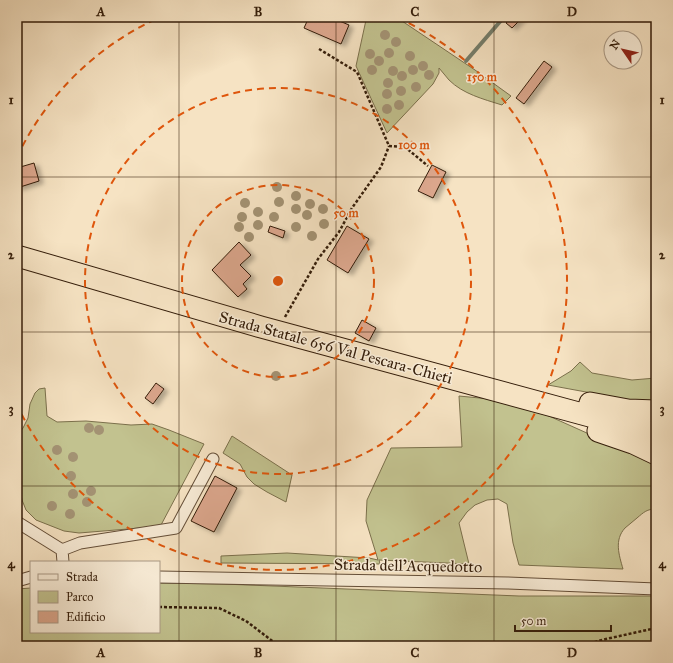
<svg xmlns="http://www.w3.org/2000/svg" width="673" height="663" font-family="'IM FELL Great Primer',serif">
<defs>
<filter id="shadow"><feDropShadow dx="4.5" dy="2.5" stdDeviation="2" flood-color="#0004"/></filter>
</defs>
<rect width="100%" height="100%" fill="#f6e3c3"/>
<filter id="stains"><feTurbulence type="fractalNoise" baseFrequency=".005" numOctaves="4"/><feColorMatrix values="0 0 0 0 .2 0 0 0 0 .09 0 0 0 0 .02 0 0 0 .5 -.17"/></filter>
<radialGradient id="worn" r=".72"><stop offset=".6" stop-color="#630" stop-opacity="0"/><stop offset="1" stop-color="#630" stop-opacity=".3"/></radialGradient>
<path fill="#c2c28f" stroke="#7b704c" d="M383,17H396L475,70L511,96L502,105C483,99 463,94 449,80C446,76 442,72 439,68V73L433,84L387,133L356,66L366,20H379Z
M580,362L592,373L632,380L656,378V401H635L548,385L571,371Z
M45,388L47,416L57,422L86,421L131,425L152,424L169,430L204,444L161,525L140,528L79,533L64,531L36,520L26,510L22,500L20,489L17,480V436L23,428L28,418L30,404L35,393L39,389Z
M459,396L500,400L540,412L656,464V509C647,509 644,512 637,518C633,521 629,525 625,528C614,540 619,555 623,569L519,565L513,543L507,504L498,499L487,500L475,505L467,512L459,523L469,564L379,560L380,564L221,563V556L287,553L369,558L378,560L366,521L367,500L391,448L462,447Z
M232,436L292,475L286,502L267,492L254,484L247,477L240,464L223,453Z
M159,583L223,584L519,596H656V643L648,646H17V589L31,588V632H159Z"/>
<g fill="none" stroke-linecap="round" stroke-linejoin="round">
<path stroke="#747e6c" stroke-width="4" d="M466,61L504,17"/>
</g>
<path fill="#dba68c" stroke="#341d0a" filter="url(#shadow)" d="M309,17H330L349,25L341,44L304,28Z
M511,17H523L512,28L506,23Z
M544,61L552,67L524,104L516,98Z
M34,163L39,181L17,188V168Z
M432,165L446,172L433,198L418,191Z
M270,226L285,231L283,238L268,232Z
M347,226L369,239L348,273L327,260Z
M239,242L251,255L240,265L251,276L243,284L247,289L238,297L212,270Z
M362,320L376,328L369,341L355,333Z
M156,383L164,389L153,404L145,398Z
M215,476L237,488L214,532L191,521Z"/>
<g fill="none" stroke-linecap="round" stroke-linejoin="round">
<defs>
<path id="lane" d="M17,92V96"/>
<path id="street" d="M17,522L62,550
M62,550L80,543L176,528L213,459
M62,550L63,562
M159,577L508,583L656,589
M17,581L31,577"/>
<path id="highway" d="M17,256L261,327L656,434
M590,403L628,410L656,411
M598,431L633,443L656,454"/>
</defs>
<use href="#lane" stroke="#644e38" stroke-width="8"/>
<use href="#street" stroke="#644e38" stroke-width="13"/>
<use href="#highway" stroke="#341d0a" stroke-width="23"/>
<path stroke="#341d0a" stroke-width="2.5" stroke-dasharray="3 2" stroke-linecap="butt" d="M319,49L357,72L389,146L405,147L428,166
M285,317L318,259L339,232L352,208L381,167L389,146
M159,607L219,608L246,621L279,646
M580,646L606,639L656,628"/>
<use href="#lane" stroke="#f9edd8" stroke-width="5.5"/>
<use href="#street" stroke="#f9edd8" stroke-width="11"/>
<use href="#highway" stroke="#f6e3c3" stroke-width="21"/>
</g>
<g fill="#a39273">
<circle cx="385" cy="35" r="5"/>
<circle cx="396" cy="42" r="5"/>
<circle cx="389" cy="53" r="5"/>
<circle cx="370" cy="54" r="5"/>
<circle cx="410" cy="56" r="5"/>
<circle cx="379" cy="61" r="5"/>
<circle cx="423" cy="66" r="5"/>
<circle cx="372" cy="70" r="5"/>
<circle cx="413" cy="70" r="5"/>
<circle cx="393" cy="71" r="5"/>
<circle cx="429" cy="75" r="5"/>
<circle cx="402" cy="76" r="5"/>
<circle cx="388" cy="83" r="5"/>
<circle cx="416" cy="87" r="5"/>
<circle cx="401" cy="91" r="5"/>
<circle cx="387" cy="94" r="5"/>
<circle cx="399" cy="105" r="5"/>
<circle cx="387" cy="109" r="5"/>
<circle cx="277" cy="187" r="5"/>
<circle cx="296" cy="196" r="5"/>
<circle cx="279" cy="202" r="5"/>
<circle cx="245" cy="203" r="5"/>
<circle cx="310" cy="204" r="5"/>
<circle cx="296" cy="209" r="5"/>
<circle cx="323" cy="209" r="5"/>
<circle cx="258" cy="212" r="5"/>
<circle cx="307" cy="215" r="5"/>
<circle cx="242" cy="217" r="5"/>
<circle cx="274" cy="217" r="5"/>
<circle cx="324" cy="224" r="5"/>
<circle cx="258" cy="225" r="5"/>
<circle cx="239" cy="227" r="5"/>
<circle cx="296" cy="227" r="5"/>
<circle cx="312" cy="236" r="5"/>
<circle cx="249" cy="237" r="5"/>
<circle cx="276" cy="376" r="5"/>
<circle cx="89" cy="428" r="5"/>
<circle cx="99" cy="430" r="5"/>
<circle cx="57" cy="450" r="5"/>
<circle cx="73" cy="457" r="5"/>
<circle cx="71" cy="476" r="5"/>
<circle cx="91" cy="491" r="5"/>
<circle cx="73" cy="494" r="5"/>
<circle cx="87" cy="502" r="5"/>
<circle cx="52" cy="506" r="5"/>
<circle cx="70" cy="514" r="5"/>
</g>
<path fill="none" stroke="#341d0a" stroke-width="1" stroke-opacity="0.55" d="M179,17V646M336,17V646M494,17V646M17,177H656M17,332H656M17,486H656"/>
<g fill="none" stroke="#df560c" stroke-width="2" stroke-dasharray="7 5">
<circle cx="278" cy="281" r="96"/>
<circle cx="278" cy="281" r="193"/>
<path d="M17 157A289 289 0 0 1 158 18M398 18A289 289 0 1 1 17 405"/>
</g>
<g text-anchor="middle" stroke-width="3" stroke-linejoin="round" paint-order="stroke">
<g font-size="16" fill="#341d0a" stroke="#f9edd8">
<text transform="translate(336 347) rotate(15)" y="6">Strada Statale 656 Val Pescara-Chieti</text>
<text transform="translate(408 565) rotate(1)" y="6">Strada dell'Acquedotto</text>
</g>
</g>
<circle cx="278" cy="281" r="6" fill="#df560c" stroke="#f9edd8" stroke-width="2"/>
<g font-size="12" text-anchor="middle" font-weight="bold" fill="#df560c" stroke="#f9edd8" stroke-width="3" stroke-linejoin="round" paint-order="stroke">
<text x="482" y="81">150 m</text>
<text x="414" y="149">100 m</text>
<text x="346" y="217">50 m</text>
</g>
<rect width="673" height="663" fill="none" stroke="#f6e3c3" stroke-width="44"/>
<rect x="30" y="561" width="130" height="72" fill="#f9edd8" stroke="#aa9a86"/>
<rect x="38" y="574" width="20" height="6" fill="#f9edd8" stroke="#aa9a86"/>
<text x="66" y="581" font-size="12" fill="#341d0a">Strada</text>
<rect x="38" y="591" width="20" height="12" fill="#c2c28f" stroke="#aa9a86"/>
<text x="66" y="601" font-size="12" fill="#341d0a">Parco</text>
<rect x="38" y="611" width="20" height="12" fill="#dba68c" stroke="#aa9a86"/>
<text x="66" y="621" font-size="12" fill="#341d0a">Edificio</text>
<g transform="translate(623 50) rotate(304)"><circle r="19" fill="#f9edd8" stroke="#aa9a86"/>
<path d="M0-3L7 15L0 10L-7 15Z" fill="#8f2418"/>
<text y="-6" font-size="11" font-weight="bold" text-anchor="middle" fill="#341d0a">N</text>
</g>
<path d="M515 625v6h96v-6" fill="none" stroke="#341d0a" stroke-width="2"/>
<text x="521" y="625" font-size="12" fill="#341d0a" stroke="#f9edd8" stroke-width="3" paint-order="stroke">50 m</text>
<rect x="22" y="22" width="629" height="619" fill="none" stroke="#341d0a" stroke-width="1.5"/>
<g font-size="13" text-anchor="middle" font-weight="bold" fill="#341d0a">
<text x="101" y="16">A</text>
<text x="258" y="16">B</text>
<text x="415" y="16">C</text>
<text x="572" y="16">D</text>
<text x="11" y="104">1</text>
<text x="662" y="104">1</text>
<text x="11" y="259">2</text>
<text x="662" y="259">2</text>
<text x="11" y="413">3</text>
<text x="662" y="413">3</text>
<text x="11" y="568">4</text>
<text x="662" y="568">4</text>
<text x="101" y="657">A</text>
<text x="258" y="657">B</text>
<text x="415" y="657">C</text>
<text x="572" y="657">D</text>
</g>
<rect width="100%" height="100%" filter="url(#stains)"/>
<rect width="100%" height="100%" fill="url(#worn)"/>
</svg>
